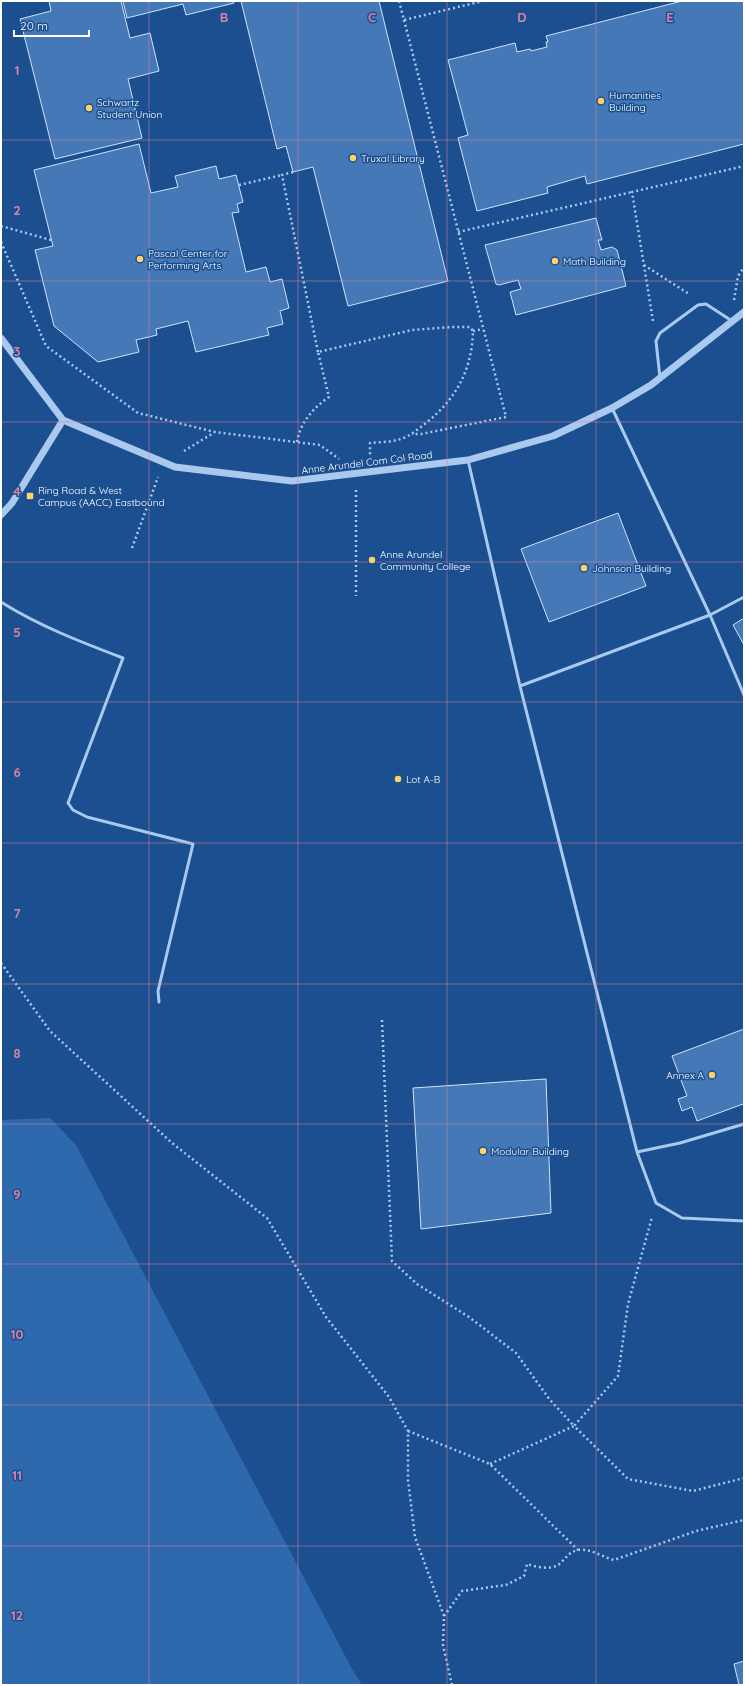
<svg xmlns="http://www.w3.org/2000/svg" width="745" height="1686" font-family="Quicksand,sans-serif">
<rect width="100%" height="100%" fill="#1b4f8f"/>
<path fill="#2e69ad" d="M50,1118L76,1145L351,1667L362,1685H1V1120Z"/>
<path fill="#4478b7" stroke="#cfe3fa" d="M49,1H121L130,38L150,33L159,71L128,79L142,138L55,159L20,19L51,11Z
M123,1H234V3L186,15L183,4L127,18Z
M241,1H379L448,281L348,306L313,167L293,172L286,146L277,149Z
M682,1H744V144L587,184L585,176L547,187L548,193L477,211L458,138L468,135L448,60L515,43L517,52L530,49L531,51L547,47L546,42H548L546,36Z
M139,144L151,193L178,187L175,176L216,166L219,179L236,175L243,202L237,204L239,212L232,213L246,272L266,267L270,282L282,279L289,308L280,311L283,324L267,328L269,335L196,352L188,321L156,329L157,335L136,340L139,352L98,362L54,326L35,250L53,246L34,170Z
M596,218L602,240H598L601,250L612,247L617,250L626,286L516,315L510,292L521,289L518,280L499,285L496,284L485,245Z
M618,513L646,586L549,622L521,549Z
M744,618V645L733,625Z
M744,1029V1108L743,1104L697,1121L692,1107L682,1111L678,1099L687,1096L672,1056Z
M546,1079L551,1213L421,1229L413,1088Z
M744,1661V1685H739L734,1664Z"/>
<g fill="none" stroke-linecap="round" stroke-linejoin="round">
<path stroke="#a9c9ee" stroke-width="2.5" stroke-dasharray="2 3" stroke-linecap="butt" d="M399,1L404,20L483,1
M404,20L506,417L421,434H412
M293,172L282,175L318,352
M239,185L282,175
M1,226L51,240
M458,232L632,192
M1,242L46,346L138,413L215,432
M644,265L689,294
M734,300L738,276L744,267
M653,321L632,192L744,166
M473,331L483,329
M297,442C300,423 313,408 329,397L318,352L412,330L451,327H470L473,331C472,370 456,399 426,423C418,429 410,436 401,439C391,442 380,442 370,443V455
M184,451L215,432L320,445L339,459
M356,490V596
M132,548L158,477
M1,963L50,1031L172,1143L267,1218L326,1317L389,1397L408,1431V1480L415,1537L444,1616
M382,1020L392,1261L417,1284L469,1317L516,1353L550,1400L574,1426L618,1376L628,1304L652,1217
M408,1431L490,1464L578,1550
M490,1464L574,1426L628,1479L693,1491L744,1478
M452,1685L443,1645L444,1616L462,1591L506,1585L524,1576L527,1564C536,1567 550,1570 558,1565C565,1560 568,1552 578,1550C590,1548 602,1557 614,1560L696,1531L744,1520"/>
<path stroke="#a9c9ee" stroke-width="3" d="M660,378L656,341L660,333L698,305L706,304L732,321
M612,408L710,615L744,695
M468,460L520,686L637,1152L680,1143L744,1124
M1,602C39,626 81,642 123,658L68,803L73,810L87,817L193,844L158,991L159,1002
M520,686L710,615L744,597
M637,1152L656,1203L682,1218L744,1221"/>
<path stroke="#a9c9ee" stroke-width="7" d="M1,338L63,420L175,467L292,481L468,460L553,436L612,408L651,385L744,312
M1,515L12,503L63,420"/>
</g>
<path fill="none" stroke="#dd80a5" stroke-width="1" stroke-opacity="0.55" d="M149,1V1685M298,1V1685M447,1V1685M596,1V1685M1,140H744M1,281H744M1,422H744M1,562H744M1,702H744M1,843H744M1,984H744M1,1124H744M1,1264H744M1,1405H744M1,1546H744"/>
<g fill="#ffd166" stroke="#1b4f8f" stroke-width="1.5">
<circle cx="601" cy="101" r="4"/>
<circle cx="89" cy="108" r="4"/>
<circle cx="353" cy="158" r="4"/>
<circle cx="140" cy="259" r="4"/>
<circle cx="555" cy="261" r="4"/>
<rect x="26" y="492" width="8" height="8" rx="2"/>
<circle cx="372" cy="560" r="4"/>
<circle cx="584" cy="568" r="4"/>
<circle cx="398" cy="779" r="4"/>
<circle cx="712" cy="1075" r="4"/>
<circle cx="483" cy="1151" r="4"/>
</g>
<g text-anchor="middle" stroke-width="3" stroke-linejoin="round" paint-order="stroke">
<g font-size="10" fill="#fff" stroke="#1b4f8f" text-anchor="start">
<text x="609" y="99">Humanities<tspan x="609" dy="12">Building</tspan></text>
<text x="97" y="106">Schwartz<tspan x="97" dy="12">Student Union</tspan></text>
<text x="361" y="162">Truxal Library</text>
<text x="148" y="257">Pascal Center for<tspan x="148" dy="12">Performing Arts</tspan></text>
<text x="563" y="265">Math Building</text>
<text x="38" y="494">Ring Road &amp; West<tspan x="38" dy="12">Campus (AACC) Eastbound</tspan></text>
<text x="380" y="558">Anne Arundel<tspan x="380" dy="12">Community College</tspan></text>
<text x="592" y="572">Johnson Building</text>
<text x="406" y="783">Lot A-B</text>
<text x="704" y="1079" text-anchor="end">Annex A</text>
<text x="491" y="1155">Modular Building</text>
</g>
<g font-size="10" fill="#fff" stroke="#1b4f8f">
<text transform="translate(367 462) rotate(-7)" y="4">Anne Arundel Com Col Road</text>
</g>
</g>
<g font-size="13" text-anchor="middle" font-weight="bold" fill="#dd80a5" stroke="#1b4f8f" stroke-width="3" stroke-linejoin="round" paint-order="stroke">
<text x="224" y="22">B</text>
<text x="372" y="22">C</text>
<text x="522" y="22">D</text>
<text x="670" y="22">E</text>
<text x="17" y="75">1</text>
<text x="17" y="215">2</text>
<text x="17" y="356">3</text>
<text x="17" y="496">4</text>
<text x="17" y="637">5</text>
<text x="17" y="777">6</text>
<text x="17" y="918">7</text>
<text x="17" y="1058">8</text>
<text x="17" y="1199">9</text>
<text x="17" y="1339">10</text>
<text x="17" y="1480">11</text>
<text x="17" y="1620">12</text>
</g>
<rect width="745" height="1686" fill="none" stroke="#ffffff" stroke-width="4"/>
<path d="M14 30v6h75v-6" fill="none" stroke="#ffffff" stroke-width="2"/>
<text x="20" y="30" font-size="12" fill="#ffffff" stroke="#1b4f8f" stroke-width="3" paint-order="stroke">20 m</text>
</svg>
